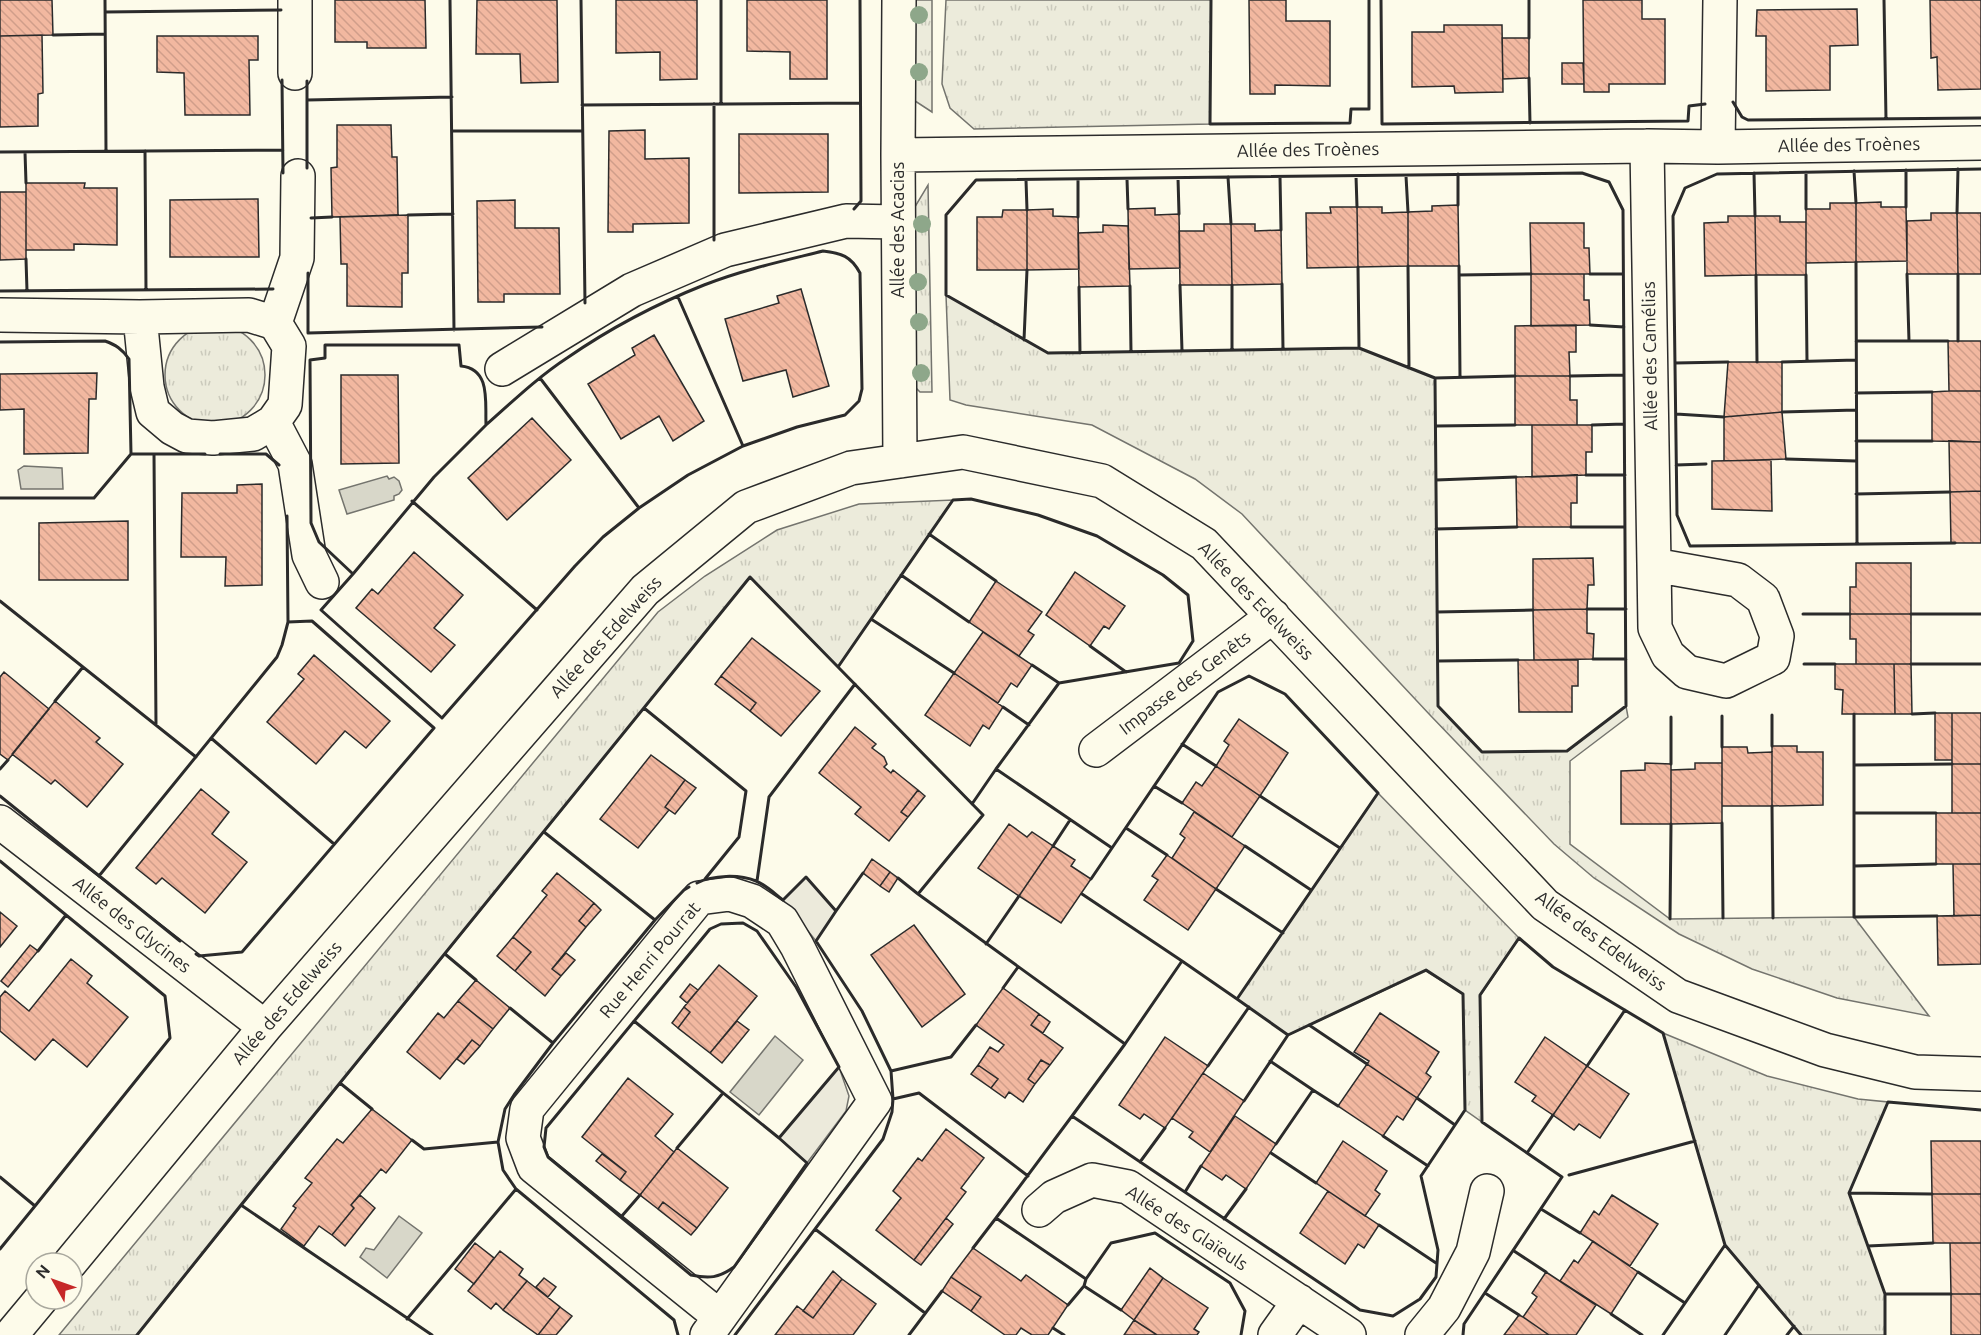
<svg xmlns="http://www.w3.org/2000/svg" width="1981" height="1335" font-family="Ubuntu,sans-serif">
<defs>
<pattern id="grass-tufts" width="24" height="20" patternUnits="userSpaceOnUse" patternTransform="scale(1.5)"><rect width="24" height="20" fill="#ecebdb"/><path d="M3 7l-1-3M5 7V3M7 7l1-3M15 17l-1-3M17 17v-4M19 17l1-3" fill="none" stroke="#cbcabc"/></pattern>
<pattern id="building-back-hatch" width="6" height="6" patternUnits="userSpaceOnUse" patternTransform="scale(1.5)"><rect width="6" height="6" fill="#f2b8a0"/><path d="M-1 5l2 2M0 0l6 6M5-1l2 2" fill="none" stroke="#d09e8a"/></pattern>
</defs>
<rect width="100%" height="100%" fill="#fdfbea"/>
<path fill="url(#grass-tufts)" stroke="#74746e" stroke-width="1.5" d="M912,0H932V112L912,99Z
M946,0H1211L1210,124L974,129L950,108L942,84Z
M928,185L932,392H920L913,385V210Z
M946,295L1048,353L1359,348L1435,378L1438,706L1482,752L1567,751L1626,706L1628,717L1570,761V844L1670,919L1854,917L1929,1016L1837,998L1752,969L1679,934L1594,878L1554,844L1430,715L1242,514L1195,479L1092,425L966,405L950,400Z
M165 375a50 50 0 1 1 100 0a50 50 0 1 1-100 0Z
M953,500L838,667L750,577L137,1335H59L658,612L705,576L777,530L859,504Z
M1378,793L1519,938L1480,996L1482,1122L1465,1110L1463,994L1426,971L1288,1035L1237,999Z
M1663,1033L1767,1076L1858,1099L1888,1102L1849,1193L1885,1294V1335H1801L1725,1245Z"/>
<path fill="#eceadb" stroke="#74746e" stroke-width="1.5" d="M806,877L836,911L816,941L783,900Z
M839,1067L849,1096L846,1111L807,1163L779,1138Z"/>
<path fill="#d8d7c9" stroke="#74746e" stroke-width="1.5" d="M24,466L62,468L63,489H21L18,470Z
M387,476L389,479L394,477L399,481L402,490L399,494L394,496V500L347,514L339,490Z
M775,1036L803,1060L759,1115L730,1092Z
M399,1216L422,1233L387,1278L360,1257L366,1248L374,1250Z"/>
<path fill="url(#building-back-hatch)" stroke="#2b2b2b" stroke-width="1.5" d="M0,0H52L53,35L0,36Z
M335,0H425L426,48H367V42H335Z
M477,0H557L558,82L521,83L520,54H476Z
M616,0H697V79L660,80V52L616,53Z
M747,0H827V79H790V52L747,51Z
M1249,0H1286V21H1330V86L1275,85V94H1250Z
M1583,0H1642V19H1665V84H1609V92H1584Z
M1930,0H1981V89L1938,90L1937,57L1931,58Z
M1857,9L1858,45L1830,46V90L1766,91V36H1756L1757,10Z
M1444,25H1502L1503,92L1455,93L1454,86L1412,87V32H1444Z
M42,35L43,93L38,94V126L0,127V36Z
M157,36H258V60H249L250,115H185L184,73L157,72Z
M1502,38H1529V78L1503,79Z
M1562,63H1583L1584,84H1562Z
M337,125H391L392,157H397L398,215L332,217L331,168L337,167Z
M645,130V159L689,158V223L633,224V232H608L609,131Z
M739,134H828V192L739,193Z
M26,183H85L84,188H117V245L74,244V250H26Z
M0,192H26V259L0,260Z
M258,199L259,257H170V200Z
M515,200V228H559L560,294H504V302H478L477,201Z
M1881,202V207H1906L1907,261L1856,262V203Z
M1830,203H1856V262L1806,263V209H1830Z
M1458,205L1459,266H1408V212L1432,211V206Z
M1330,207H1357L1358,267L1307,268L1306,213H1331Z
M1357,207H1382V213L1408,212V266L1358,267Z
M1155,208V215L1179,214L1180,268L1129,269L1128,209Z
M1053,209V216L1078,217L1079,269L1027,270V210Z
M1003,210H1027V270H977V217H1002Z
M1931,213H1957L1958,274H1907V221L1931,220Z
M1957,213H1981V274H1958Z
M408,215V273H402V307L347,306V264H341L340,217Z
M1728,216H1755L1756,275L1705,276L1704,223L1728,222Z
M1755,216H1780V222H1806V275H1756Z
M1530,223H1584V248H1589L1590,274H1531Z
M1204,224H1231L1232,285H1180L1179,231H1204Z
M1231,224H1255V231L1281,230L1282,284L1232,285Z
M1103,225L1128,226L1130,286L1079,287L1078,233L1103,232Z
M1531,274H1584V300H1589L1590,325L1531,326Z
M801,289L829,386L793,397L786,370L743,381L725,319L779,303L777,296Z
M1576,325V352H1569L1570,376H1515V326Z
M654,335L704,421L673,441L659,416L621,439L588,384L635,355L632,348Z
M1948,341H1981V391H1949Z
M1728,362H1782V412L1724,417Z
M97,373L96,399H89L88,453L24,454V409L0,410V374Z
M341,375H398L399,463L341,464Z
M1515,376H1570V400H1577V425H1515Z
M1949,391H1981V442L1932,441V392Z
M1782,412L1786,459L1724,461V417Z
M532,418L571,460L507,520L468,478Z
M1532,425H1592V452H1586V475L1532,477Z
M1949,441L1981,442V491L1950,492Z
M1771,460L1772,511L1712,509V461Z
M1577,475V503H1571V527H1517L1516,477Z
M262,484V585L225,586L226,557H181L182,493H237V485Z
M1981,491V543H1951L1950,492Z
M128,521V580H39V523Z
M414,552L463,595L434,628L455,645L431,672L356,608L372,589L378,594Z
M1593,558L1594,585H1588L1587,609L1533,610V559Z
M1856,563H1911V614H1850V587H1856Z
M1075,572L1125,606L1109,629L1104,626L1090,646L1046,615Z
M996,581L1042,612L1028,631L1034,635L1019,656L969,622Z
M1587,609V633L1594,634L1593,659L1534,660L1533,610Z
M1850,614H1911V664H1856V639H1850Z
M983,632L1032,665L1017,687L1011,683L998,703L954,673Z
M752,638L820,691L781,736L750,711L756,703L721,676Z
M314,655L390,721L366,748L345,731L316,764L267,722L304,679L298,674Z
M1518,660H1578V686H1572V712H1519Z
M1835,664H1894L1895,714H1842L1843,690L1835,689Z
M1894,664H1911L1912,714H1895Z
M4,672L49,709L8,760L0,754V677Z
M954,673L1003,707L989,729L983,725L970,746L925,715Z
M721,676L756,703L750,711L715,684Z
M55,701L100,738L96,742L123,764L87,807L55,780L51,784L12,754Z
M1935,713H1952V760H1935Z
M1952,713H1981V764H1952Z
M1239,719L1288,753L1260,796L1216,766L1229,745L1224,741Z
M855,727L876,744L872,748L884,757L887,764L884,767L891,773L893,770L918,790L901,812L908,817L889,841L855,814L861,807L819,773Z
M1772,746H1797V752H1823V805L1772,806Z
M1722,747H1747L1748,753L1772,752V806H1722Z
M651,755L685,780L665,807L669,810L638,848L600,819Z
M1645,763L1671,764V824H1621V771L1645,770Z
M1695,763H1722V823L1671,824V770L1695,769Z
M1952,764H1981V813H1952Z
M1216,766L1260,796L1232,837L1182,803L1196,782L1202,786Z
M685,780L696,788L675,814L665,807Z
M201,789L229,812L212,834L247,862L205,913L162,878L156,884L136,868Z
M918,790L925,796L908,817L901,812Z
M1194,812L1245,846L1216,889L1172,858L1185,838L1180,834Z
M1936,813H1981V864H1936Z
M1009,824L1027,837L1032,832L1053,846L1019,896L978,868Z
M1053,846L1075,860L1071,866L1091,879L1061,923L1019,896Z
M1167,855L1216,889L1188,930L1144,900L1158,880L1152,876Z
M872,859L890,872L880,886L863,873Z
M1953,864H1981V915L1954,916Z
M890,872L898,878L889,892L880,886Z
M557,873L594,903L579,921L586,927L552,969L561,976L545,996L515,971L531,952L513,937L547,895L542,891Z
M594,903L601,910L586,927L579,921Z
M0,912L17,926L0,947Z
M1981,915V964L1938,965L1937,916Z
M914,925L965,994L922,1027L871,955Z
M513,937L531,952L515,971L497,956Z
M30,945L38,951L8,987L1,981Z
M566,953L575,960L561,976L552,969Z
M71,959L92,976L87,983L128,1017L87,1067L53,1039L35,1060L0,1031V997L5,991L29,1011Z
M719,965L757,996L710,1053L678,1028L690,1012L684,1007Z
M476,980L510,1008L493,1029L458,1001Z
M690,984L698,990L687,1003L680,997Z
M1003,988L1039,1014L1031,1025L1063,1048L1050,1065L1041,1060L1028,1079L1035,1084L1023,1102L1009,1092L1005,1098L991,1088L998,1079L978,1065L990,1047L998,1052L1004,1045L976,1025Z
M458,1001L493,1029L480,1046L472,1040L440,1079L407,1052L438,1013L444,1018Z
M684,1007L690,1012L678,1028L672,1023Z
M1380,1013L1439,1052L1426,1073L1431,1077L1417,1098L1367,1064L1369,1061L1354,1052Z
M1039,1014L1050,1022L1043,1033L1031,1025Z
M737,1021L749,1030L722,1063L710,1053Z
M1165,1037L1208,1066L1165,1128L1144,1114L1140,1119L1119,1105Z
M1545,1037L1587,1066L1553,1115L1532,1101L1536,1096L1515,1082Z
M472,1040L480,1046L464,1064L457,1059Z
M1041,1060L1050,1065L1035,1084L1028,1079Z
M1367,1064L1417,1098L1403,1120L1397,1116L1383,1136L1338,1106Z
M978,1065L998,1079L991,1088L971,1074Z
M1587,1066L1629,1094L1600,1138L1579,1124L1574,1130L1553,1115Z
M1203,1073L1244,1101L1210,1152L1189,1137L1193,1132L1172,1118Z
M628,1078L673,1114L655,1136L674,1152L640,1195L620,1180L626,1172L582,1137Z
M372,1109L412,1140L386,1173L381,1169L351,1205L354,1208L332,1235L319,1226L304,1246L281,1229L296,1208L293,1206L312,1183L305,1178L337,1139L343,1143Z
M1235,1116L1276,1144L1246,1189L1226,1175L1222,1180L1201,1166Z
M946,1129L984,1158L961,1188L966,1192L914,1260L876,1230L901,1198L893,1191L918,1158L922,1161Z
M1343,1141L1387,1171L1375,1190L1380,1194L1365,1216L1316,1183Z
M1931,1141H1981V1194H1932Z
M677,1148L728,1188L697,1228L663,1202L658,1209L640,1195Z
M602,1154L626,1172L620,1180L596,1161Z
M1328,1191L1379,1225L1364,1248L1358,1244L1345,1264L1300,1233Z
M1932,1194H1981V1243H1933Z
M360,1195L375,1208L345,1246L332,1235L354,1208L351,1205Z
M1612,1195L1658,1224L1630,1266L1580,1233L1594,1211L1599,1215Z
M663,1202L697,1228L691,1235L658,1209Z
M946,1218L953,1224L921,1265L914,1260Z
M1593,1241L1638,1272L1611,1314L1560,1281L1574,1260L1578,1263Z
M475,1243L494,1258L474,1284L455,1269Z
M1950,1243H1981V1294H1951Z
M973,1248L1021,1281L1026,1275L1068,1305L1048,1335H1032L1021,1328L1016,1335H1005L971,1311L981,1297L951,1277Z
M500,1251L523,1269L519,1275L527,1281L503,1310L496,1303L491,1309L468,1291Z
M1150,1268L1163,1278L1134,1320L1121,1310Z
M833,1271L842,1279L813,1318L803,1311Z
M1546,1272L1596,1305L1576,1335H1549L1523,1317L1537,1297L1532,1293Z
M951,1277L981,1297L971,1311L942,1291Z
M544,1278L556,1287L548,1297L536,1287Z
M1163,1278L1208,1308L1194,1329L1199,1332L1197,1335H1157L1134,1320Z
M842,1279L876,1304L853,1335H775L797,1306L813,1318Z
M527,1281L560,1307L538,1335L503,1310Z
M1951,1294H1981V1335H1951Z
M560,1307L572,1316L556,1335H538Z
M1519,1315L1523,1317L1549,1335H1504Z
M1134,1320L1157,1335H1124Z"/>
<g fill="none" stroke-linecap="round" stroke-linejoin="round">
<defs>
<path id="minor" d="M295,0V73
M899,0L898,155L900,461
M1647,146L1654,565L1655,628L1668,655L1687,672L1726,681L1773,658L1777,636L1763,599L1738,580L1654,565
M1718,147L1720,0
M898,155L1647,146L1718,147L1981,143
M0,315L140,317L249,315L275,323L289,346L285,405L273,422L253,434L213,438L187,436L172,428L153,412L147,387L140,317
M275,323L297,258L298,176
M502,369L632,290L725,250L846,221L898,222
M273,422L295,464L309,555L322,582
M1096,750L1273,616
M0,822L265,1027
M1039,1210L1054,1197L1092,1180L1128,1187L1349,1335
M70,1263L265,1027L645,590L746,507L851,468L963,452L1102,481L1204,544L1545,905L1678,996L1825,1050L1915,1072L1981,1074
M11,1335L41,1299
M707,1335L875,1101L797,946L782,921L752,901L730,894L699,898L527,1109L523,1138L534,1167L720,1317
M1275,1335L1299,1301
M1422,1335L1444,1308L1473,1252L1487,1191"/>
</defs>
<use href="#minor" stroke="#2b2b2b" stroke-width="36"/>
<use href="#minor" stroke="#fdfbea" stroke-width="33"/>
<path stroke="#2b2b2b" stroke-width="3" d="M105,0L106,151
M450,0L454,330
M581,0L585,303
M1211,0L1210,124L1350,123L1351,109H1369V0
M1381,0L1382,124L1688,121L1689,106L1705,104
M1529,0V38
M1884,0L1886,119
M105,12L281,10
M53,35L105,34
M1529,78L1530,123
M282,80L283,173
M307,81V168
M307,100L452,97
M1733,102L1742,117L1748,120L1981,118
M714,104V240
M721,104V0
M582,105L860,103
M452,131H582
M145,151L146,290
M0,152L283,150
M25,152L26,183
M1906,170V207
M1854,171L1856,203
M1806,172V209
M1582,173L1609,182L1623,210L1626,706L1567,751L1482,752L1438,706L1435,378L1359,348L1048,353L946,295V215L976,180Z
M1754,173L1755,216
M1356,176L1357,207
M1406,176L1408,212
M1228,177L1231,224
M1280,177L1281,230
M1178,178L1179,214
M1127,179L1128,209
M1026,180L1027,210
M1458,205V174
M854,209L861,201L860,0
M1957,213L1958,169
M408,215L453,214
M1078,217V180
M311,218L332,217
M823,251C841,253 851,256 860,273L862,389L859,401L845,415L797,427L743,446L688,475L639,508L603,537L575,566L442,718L321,610L353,574L319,542L311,523L310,360L325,358V345H459L461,366C491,369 485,402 486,425C512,402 538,377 567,358C609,329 656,304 704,285C742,270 783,261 823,251Z
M26,259L27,291
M1856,262L1857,544
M1408,266L1409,368
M1459,266L1460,377
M1358,267L1359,348
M308,273V333L542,327
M1590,274H1623
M1907,274L1909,341
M1958,274V341
M1459,275L1531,274
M1756,275L1757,362
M1806,275L1807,361
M1282,284L1283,349
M1180,285L1182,351
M1232,285V350
M1130,286L1131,352
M1079,287L1080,353
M0,291L273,289
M678,297L743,446
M1590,325L1624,327
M1024,340L1027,270
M1856,341H1948
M0,342L105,341C116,345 122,349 129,359L131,454H205
M1782,362L1856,360
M1675,363L1728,362
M1570,376L1624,375
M540,378L639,508
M1435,378L1515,376
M1856,393L1932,392
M1782,412L1856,410
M1676,414L1724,417
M1592,425L1624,424
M1436,426L1515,425
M1856,441H1932
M154,454L156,725
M220,454H266L279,465
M1786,459L1856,461
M1676,465L1706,464
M1586,475H1625
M1436,480L1516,477
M1856,494L1950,492
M0,498H94L131,454
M412,501L537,610
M1571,527H1625
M1436,529L1517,527
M929,534L996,581
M1955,543L1690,546L1677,515L1673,216L1685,188L1717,174L1981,169
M353,574L434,477L486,425
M901,575L969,622
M0,601L196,757
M1587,609H1626
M1437,612L1533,610
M1803,614H1850
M1911,614H1981
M871,619L954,673
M1090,646L1126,672
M1593,659H1626
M1438,661L1518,660
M1804,664H1835
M1911,664H1981
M1032,665L1059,683
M838,667L983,815L918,894L1125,1044L1072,1116
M55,701L83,667
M1003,707L1029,725
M644,708L746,791L739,837L705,879
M1854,714V917L1937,916
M1912,714L1935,713
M1722,716V747
M1671,717V764
M211,738L334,844
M1182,744L1216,766
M1772,746V715
M1854,765L1952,764
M0,769L8,760
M1154,786L1182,803
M0,796L180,941
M1260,796L1340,848
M972,804L996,769
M1772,806L1773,918
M1854,813H1936
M1722,823L1723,918
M1126,828L1167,855
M544,832L655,920
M1053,846L1070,820
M1245,846L1311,890
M0,861L165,996L170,1038L35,1206L0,1177
M1854,866L1936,864
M99,876L277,657L282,645L288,622
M898,878L918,894
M1091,879L1112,848
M757,881L769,797L855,684
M697,883C713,875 739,874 756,881C766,885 775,894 783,900L806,877L836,911L816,941L862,1011L891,1071L893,1099L892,1112L883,1139L735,1335
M1216,889L1283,933
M1082,894L1182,961
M836,911L863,873
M1670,919L1671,824
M743,923L757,931L796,987L839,1067L779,1138L807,1163L734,1267C719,1278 709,1279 691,1275L548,1157L544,1147L546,1128L710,929L721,924Z
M986,944L1019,896
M38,951L66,915
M196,954L199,956L242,952L434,728L312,621L288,622L287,516
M445,954L476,980
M1003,988L1018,967
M510,1008L553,1043
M634,1021L779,1138
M1309,1025L1367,1064
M1125,1044L1182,961L1237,999
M1270,1061L1313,1090L1276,1144
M1208,1066L1249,1007
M1587,1066L1625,1010
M891,1071L951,1057L976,1025
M340,1083L372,1109
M1313,1090L1338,1106
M1417,1098L1455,1125
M893,1099L919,1093L1028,1176
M1244,1101L1288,1035
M1383,1136L1428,1166
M412,1140L424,1149L498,1142
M677,1148L723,1093
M1271,1153L1316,1183
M1527,1153L1553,1115
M1140,1162L1165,1128
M1569,1175L1695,1141
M1185,1192L1201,1166
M1849,1193L1932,1194
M1541,1209L1580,1233
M621,1217L640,1195
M1224,1219L1246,1189
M1379,1225L1436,1263
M815,1229L925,1313
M1868,1246L1933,1243
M973,1248L996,1218
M0,1249L35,1206
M1514,1251L1546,1272
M1638,1272L1685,1303
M1084,1286L1121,1310
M1485,1293L1519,1315
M1885,1294H1951
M1068,1305L1084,1286L1086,1279
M1611,1314L1642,1335
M407,1319L516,1189
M1053,1328L1064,1335
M137,1335L241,1205
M432,1335L241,1205L750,577L838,667L953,500L971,499L1038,515L1097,536L1163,575L1188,595L1193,641L1179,663L1059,683L996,769L1112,848L1218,692L1249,676L1285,694L1378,793L1237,999L1288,1035L1426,970L1463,994L1465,1110L1421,1176L1438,1250L1436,1277L1420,1299L1393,1316L1360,1310L1072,1116L996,1218L1086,1279L1111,1243L1155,1233L1230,1283L1245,1311L1241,1335
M678,1335L674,1320L516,1189L503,1170L498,1142L505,1109L514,1095L553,1043L655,920L684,890L689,887
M909,1335L942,1291
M1463,1335L1464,1324L1562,1177L1482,1122L1480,995L1519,938L1553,967L1663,1033L1725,1245L1801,1335
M1663,1335L1725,1245
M1725,1335L1759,1285
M1787,1335L1794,1326
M1885,1335V1294L1849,1193L1888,1102L1981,1110"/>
</g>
<g fill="#8ea78a">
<circle cx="919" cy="15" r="9"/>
<circle cx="919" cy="72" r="9"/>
<circle cx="922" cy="224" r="9"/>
<circle cx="918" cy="282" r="9"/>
<circle cx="919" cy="322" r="9"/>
<circle cx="921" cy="373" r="9"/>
</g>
<g text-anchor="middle" stroke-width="4.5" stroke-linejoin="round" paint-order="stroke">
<g font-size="18" fill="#2b2b2b" stroke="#fdfbea">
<text transform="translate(1849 145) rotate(-1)" y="6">Allée des Troènes</text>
<text transform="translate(1308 150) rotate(-1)" y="6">Allée des Troènes</text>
<text transform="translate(898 230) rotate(-90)" y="6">Allée des Acacias</text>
<text transform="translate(1650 356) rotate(-91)" y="6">Allée des Camélias</text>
<text transform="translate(1256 601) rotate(46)" y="6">Allée des Edelweiss</text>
<text transform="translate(606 637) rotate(-48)" y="6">Allée des Edelweiss</text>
<text transform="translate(1185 683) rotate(-37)" y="6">Impasse des Genêts</text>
<text transform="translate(132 925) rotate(38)" y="6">Allée des Glycines</text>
<text transform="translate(1601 941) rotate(36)" y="6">Allée des Edelweiss</text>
<text transform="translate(650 960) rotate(-50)" y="6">Rue Henri Pourrat</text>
<text transform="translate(287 1003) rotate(-49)" y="6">Allée des Edelweiss</text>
<text transform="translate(1187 1228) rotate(33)" y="6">Allée des Glaïeuls</text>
</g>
</g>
<g transform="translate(54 1281) rotate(310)"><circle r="28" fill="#fdfbea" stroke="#a9a89e" stroke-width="1.5"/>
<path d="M0-4.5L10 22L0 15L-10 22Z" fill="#c62828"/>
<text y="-9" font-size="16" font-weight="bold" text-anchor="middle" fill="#2b2b2b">N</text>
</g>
</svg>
